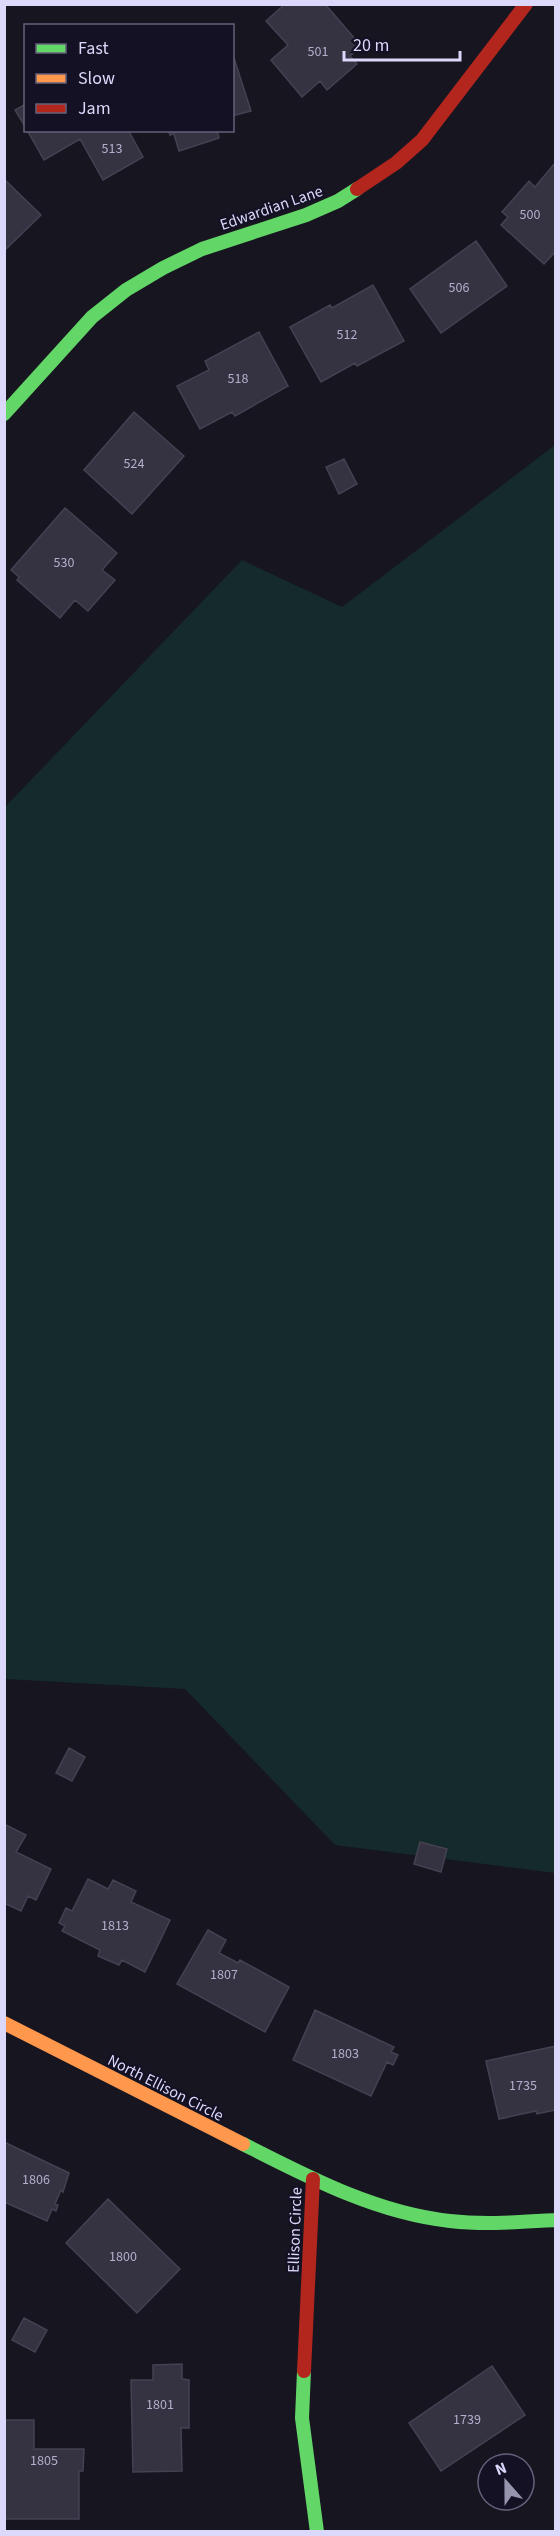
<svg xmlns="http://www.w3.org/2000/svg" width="560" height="2536" font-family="'Source Sans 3',sans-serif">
<rect width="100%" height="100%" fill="#171520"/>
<path fill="#152a2a" d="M555,445V1873L335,1845L185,1689L5,1679L4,808L242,560L342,607Z"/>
<path fill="#353342" stroke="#444153" stroke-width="1.5" d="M285,4H325L361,46L350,56L357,64L327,90L320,81L302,97L271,60L288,45L266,21Z
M234,58L251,111L232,116V59Z
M26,104V128L15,110Z
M27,130H128L143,157L103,180L80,139L44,160Z
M168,130H217L219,138L179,151L174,134L170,135Z
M555,163L556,251L544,264L501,225L508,217L502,212L529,181L535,187Z
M4,179L41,215L4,251Z
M476,241L507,286L441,333L410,289Z
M373,285L404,341L357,366L355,363L321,382L290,327L330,305L332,308Z
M259,332L288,386L235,416L232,412L200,429L177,386L209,370L205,361Z
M134,412L184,456L132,514L84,470Z
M344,459L357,484L339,494L326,467Z
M65,508L117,553L102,570L115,580L88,611L75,600L60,618L17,580L19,577L11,570Z
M69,1748L85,1757L72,1781L56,1773Z
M4,1824L26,1835L16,1852L51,1869L36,1900L28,1896L21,1911L4,1903Z
M420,1842L447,1849L441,1872L414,1864Z
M88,1879L108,1889L113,1880L136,1891L131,1902L170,1920L145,1972L122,1960L119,1965L98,1956L100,1950L62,1931L65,1926L59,1923L66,1908L72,1911Z
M208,1930L226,1940L219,1953L238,1963L240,1960L289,1987L265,2032L177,1984Z
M315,2010L394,2047L391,2052L398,2055L393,2065L387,2062L371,2096L293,2060Z
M556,2046V2110L537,2114L536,2111L499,2119L486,2061Z
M4,2142L69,2173L63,2192L61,2190L55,2204L58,2205L56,2211L52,2209L47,2221L4,2202Z
M108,2199L180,2269L137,2313L66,2243Z
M24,2318L47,2330L35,2352L12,2340Z
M182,2364V2379L189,2380V2428H181L182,2471L133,2472L131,2380H153V2365Z
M492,2366L525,2415L441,2471L409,2423Z
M4,2420H34V2449H84L83,2471H79V2519H4Z"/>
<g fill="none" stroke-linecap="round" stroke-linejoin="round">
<path stroke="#63d668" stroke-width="14" d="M4,414L92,317L126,290L163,268L202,249L306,215L338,201L357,189
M243,2144C308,2177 376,2213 450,2221C486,2225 520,2222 556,2220
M304,2371L302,2418L317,2532"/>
<path stroke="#ff974d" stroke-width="14" d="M4,2023L243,2144"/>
<path stroke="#b3261e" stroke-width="14" d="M357,189L396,163L422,140L526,4
M304,2371L313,2179"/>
</g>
<g text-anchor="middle" stroke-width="4.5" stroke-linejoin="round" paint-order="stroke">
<g font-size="14" fill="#b2afcd">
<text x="318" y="56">501</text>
<text x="112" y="153">513</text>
<text x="530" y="219">500</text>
<text x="459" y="292">506</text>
<text x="347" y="339">512</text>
<text x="238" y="383">518</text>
<text x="134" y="468">524</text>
<text x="64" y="567">530</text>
<text x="115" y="1930">1813</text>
<text x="224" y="1979">1807</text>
<text x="345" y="2058">1803</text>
<text x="523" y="2090">1735</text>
<text x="36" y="2184">1806</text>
<text x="123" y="2261">1800</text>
<text x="160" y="2409">1801</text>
<text x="467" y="2424">1739</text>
<text x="44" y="2465">1805</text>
</g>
<g font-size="16" fill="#dbd8fb" stroke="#141124">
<text transform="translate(271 207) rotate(-19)" y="6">Edwardian Lane</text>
<text transform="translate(166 2087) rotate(27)" y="6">North Ellison Circle</text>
<text transform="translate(294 2230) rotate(-88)" y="6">Ellison Circle</text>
</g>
</g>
<rect width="560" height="2536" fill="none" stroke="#dbd8fb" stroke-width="12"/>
<rect x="24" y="24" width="210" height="108" fill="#141124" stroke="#64617a" stroke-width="1.5"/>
<rect x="36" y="44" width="30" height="9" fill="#63d668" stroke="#64617a" stroke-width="1.5"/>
<text x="78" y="54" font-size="18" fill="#dbd8fb">Fast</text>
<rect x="36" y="74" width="30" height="9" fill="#ff974d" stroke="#64617a" stroke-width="1.5"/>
<text x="78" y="84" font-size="18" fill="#dbd8fb">Slow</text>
<rect x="36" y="104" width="30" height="9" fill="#b3261e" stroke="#64617a" stroke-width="1.5"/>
<text x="78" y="114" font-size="18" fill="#dbd8fb">Jam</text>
<g transform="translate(506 2482) rotate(339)"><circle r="28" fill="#141124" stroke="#64617a" stroke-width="1.5"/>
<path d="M0-4.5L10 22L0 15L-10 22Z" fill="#9694ae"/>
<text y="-9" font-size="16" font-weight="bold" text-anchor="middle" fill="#dbd8fb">N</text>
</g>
<path d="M344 51v9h116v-9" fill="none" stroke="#dbd8fb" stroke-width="3"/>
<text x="353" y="51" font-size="18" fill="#dbd8fb" stroke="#141124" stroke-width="4.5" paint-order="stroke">20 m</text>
</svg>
